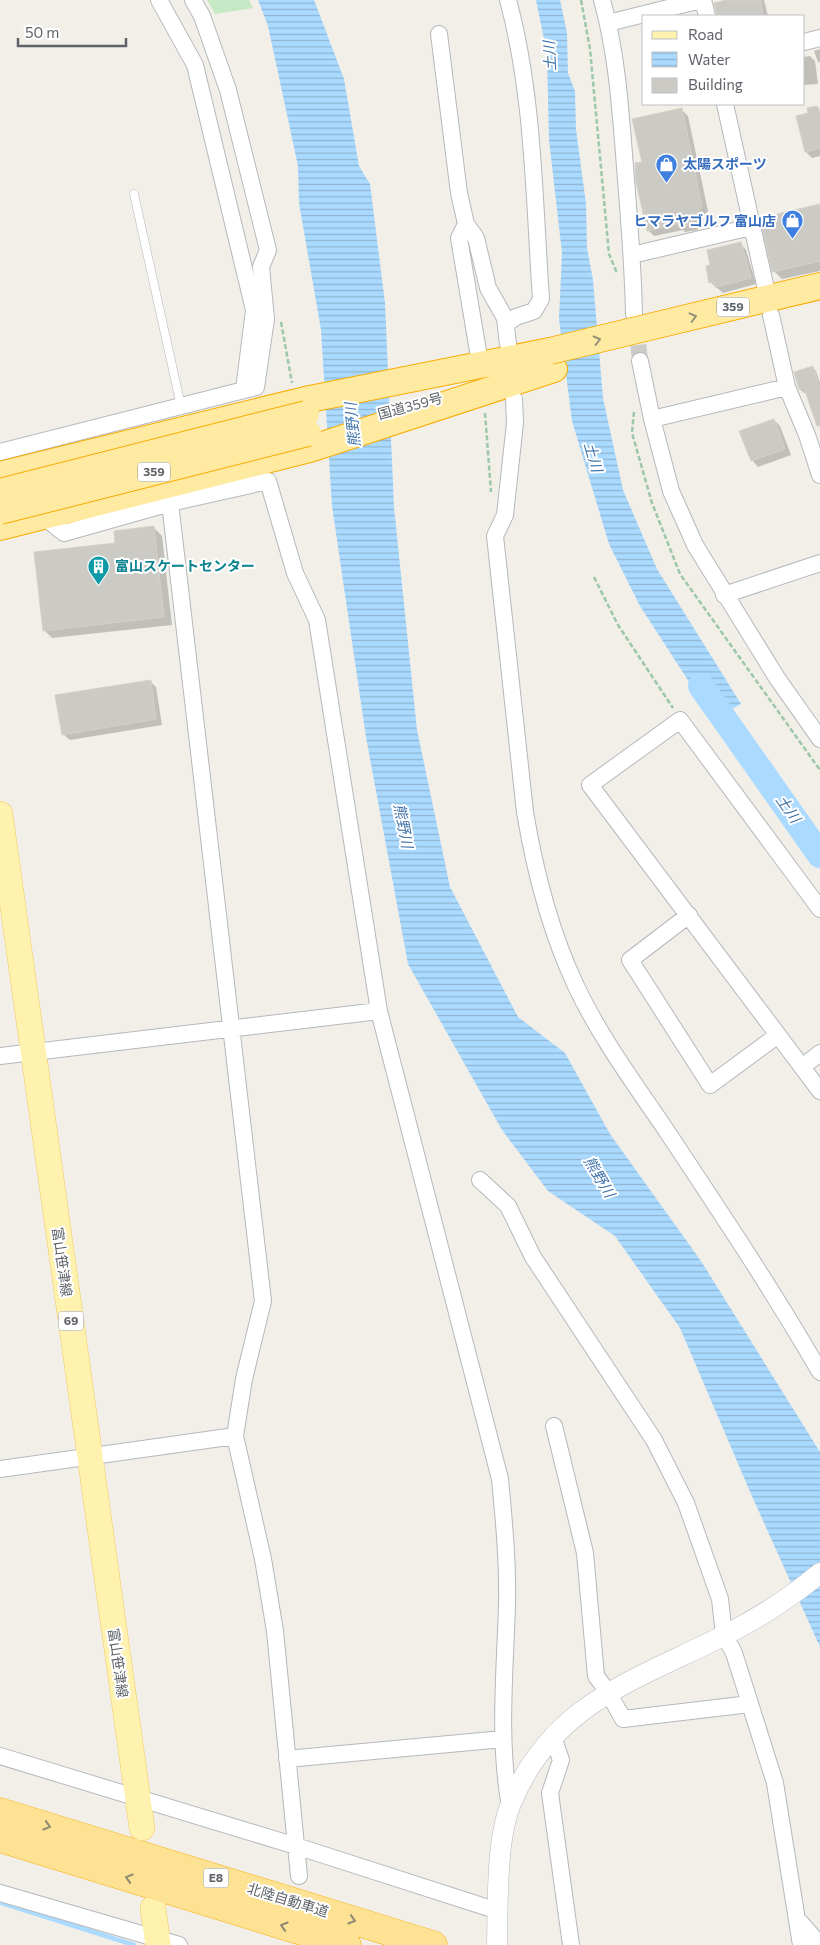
<svg xmlns="http://www.w3.org/2000/svg" width="820" height="1945" font-family="Commissioner,'Noto Sans JP',sans-serif">
<defs>
<pattern id="water-rules" width="6" height="5" patternUnits="userSpaceOnUse" patternTransform="scale(1.25)"><rect width="6" height="5" fill="#aadaff"/><path d="M0 2.5h6" fill="none" stroke="#8eb4d2"/></pattern>
</defs>
<rect width="100%" height="100%" fill="#f1efe8"/>
<path fill="#c5e8c5" d="M207,0H249L253,8L215,14Z"/>
<path fill="url(#water-rules)" d="M258,0H314L344,79L359,166L370,184L385,303L394,507L417,730L450,887L518,1017L565,1053L610,1134L701,1261L820,1452V1647L751,1494L680,1328L615,1236L548,1191L502,1130L408,964L366,737L332,506L321,330L299,203L298,166L268,26Z
M536,0H560L567,33L568,73L575,91L576,129L586,204L587,248L593,280L603,398L623,490L657,569L741,704L713,719L640,606L609,544L572,421L559,319L562,253L549,140L547,54Z"/>
<path fill="#0003" d="M727,0H764L768,16H718L716,4Z
M820,49V62H818L814,51Z
M810,56L815,61L818,84L804,85V57Z
M817,107L820,110V156L812,158L806,152L809,114Z
M681,109L688,116L708,211L697,225L698,230L685,232L683,230L654,236L648,230L643,163Z
M820,205V271L782,279L774,271Z
M740,243L746,250L756,284L723,293L710,282L711,266Z
M812,367L816,371L820,383V424L807,392L804,393L800,389Z
M774,420L780,426L791,455L758,467L752,460Z
M154,528L162,536L172,625L52,638L44,630L116,544Z
M150,681L156,687L162,725L70,740L63,734Z"/>
<g fill="none" stroke-linecap="round" stroke-linejoin="round">
<path stroke="#aadaff" stroke-width="4.5" d="M1,1896L2,1903L134,1945"/>
<path stroke="#aadaff" stroke-width="26" d="M701,686L820,855"/>
</g>
<path fill="#cccac5" stroke="#d6d1c6" d="M726,0H761L763,16H717L714,3Z
M817,106L820,111V148L805,152L796,116L808,113L807,108Z
M682,108L702,207L691,219L693,224L678,227L677,224L647,231L636,182L635,163L642,162L632,119Z
M820,204V261L772,272L760,218Z
M741,242L751,278L715,287L714,282L709,283L706,266L710,265L707,250Z
M813,366L820,389V426H817L804,388L799,389L794,372Z
M774,419L785,449L751,461L739,431Z
M154,526L164,617L43,631L34,552L115,543L114,531Z
M151,680L156,719L62,735L55,695Z"/>
<g fill="none" stroke-linecap="round" stroke-linejoin="round">
<path stroke="#ccccc8" stroke-width="16" stroke-dasharray="16 8" stroke-linecap="butt" d="M636,321L640,361"/>
<defs>
<path id="service" d="M134,194L181,406"/>
<path id="minor" d="M159,0L195,65L254,310L244,390
M602,0C616,50 620,102 624,154C628,207 633,260 634,314
M703,0L707,16
M608,23L701,0
M439,34L459,193L466,224L476,238L488,288L505,318L508,344
M804,42L820,38
M725,104L768,298
M466,224L459,238L479,357
M632,255L751,227
M771,315L787,387L807,435L820,475
M506,324L516,317L534,311L541,299C534,200 534,96 508,0
M640,361L652,419L671,491L695,545L777,678L820,739
M514,399L515,423L505,515L495,536L525,812C535,872 550,931 576,986C600,1037 634,1083 666,1130C719,1210 772,1289 820,1372
M652,419L787,387
M0,452L256,387L266,319L261,267L268,250L228,90L202,16L193,0
M170,503L263,1301L244,1379L235,1436L263,1559L275,1631L299,1876
M43,516L64,533L170,503L268,481L295,573L317,620L379,1011L500,1479C504,1521 508,1563 507,1605C505,1672 498,1740 510,1807
M724,595L820,563
M820,909L680,720L590,785L820,1091
M689,915L630,960L710,1085L778,1035
M0,1056L379,1011
M802,1067L820,1053
M480,1180L508,1206L533,1257L654,1440L686,1503L720,1599L724,1635L734,1653L775,1783L801,1945
M554,1426L585,1553L596,1676L608,1692L623,1719L750,1704
M0,1469L235,1436
M553,1737L561,1760L550,1793L571,1945
M0,1756L296,1846L498,1911
M287,1759L503,1739
M0,1893L179,1945
M800,1922L814,1938L816,1945"/>
<path id="tertiary" d="M497,1945C498,1905 496,1843 510,1806C550,1704 636,1680 725,1635C759,1618 791,1597 820,1573"/>
<path id="primary" d="M0,814L142,1828
M153,1908L158,1945"/>
<path id="trunk" d="M645,328L820,286
M0,475L305,400L550,351
M0,527L310,449L554,369"/>
<path id="motorway" d="M0,1812L433,1945
M0,1838L347,1945"/>
</defs>
<use href="#service" stroke="#b5b8bc" stroke-width="9"/>
<use href="#minor" stroke="#b5b8bc" stroke-width="18"/>
<use href="#tertiary" stroke="#b5b8bc" stroke-width="21"/>
<use href="#primary" stroke="#f2c960" stroke-width="26"/>
<use href="#trunk" stroke="#f9ab00" stroke-width="28"/>
<use href="#motorway" stroke="#f9ab00" stroke-width="29"/>
<path stroke="#9cc7a9" stroke-width="2.5" stroke-dasharray="5 2.5" stroke-linecap="butt" d="M581,0L590,49L609,254L617,273
M281,322L292,383
M634,412L632,433L652,503L680,574L820,770
M485,413L491,492
M594,577L618,625L673,708"/>
<use href="#service" stroke="#fff" stroke-width="8"/>
<use href="#minor" stroke="#fff" stroke-width="16"/>
<use href="#tertiary" stroke="#fff" stroke-width="20"/>
<use href="#primary" stroke="#fff2af" stroke-width="25"/>
<use href="#trunk" stroke="#feeaa1" stroke-width="26"/>
<use href="#motorway" stroke="#fde293" stroke-width="28"/>
<defs>
<path id="trunk-bridge" d="M550,351L645,328
M0,492L306,414
M0,511L308,433"/>
</defs>
<use href="#trunk-bridge" stroke="#f9ab00" stroke-width="28" stroke-linecap="butt"/>
<use href="#trunk-bridge" stroke="#feeaa1" stroke-width="26"/>
</g>
<defs><path id="oneway-chevron" d="M-2-3.5L2.5 0L-2 3.5" fill="none" stroke-width="1.6" stroke-linecap="round" stroke-linejoin="round" transform="scale(1.25)"/></defs>
<g stroke="#97927c">
<use href="#oneway-chevron" transform="translate(693 317) rotate(-14)"/>
<use href="#oneway-chevron" transform="translate(597 340) rotate(-14)"/>
</g>
<g stroke="#8e8975">
<use href="#oneway-chevron" transform="translate(47 1826) rotate(17)"/>
<use href="#oneway-chevron" transform="translate(129 1878) rotate(-163)"/>
<use href="#oneway-chevron" transform="translate(352 1920) rotate(17)"/>
<use href="#oneway-chevron" transform="translate(284 1926) rotate(-163)"/>
</g>
<defs>
<symbol id="shop-pin" viewBox="-11 -11 22 30"><path d="M0 17L-7.5 6A9.5 9.5 0 1 1 7.5 6Z" fill="#3f7fe0" stroke="#fff"/><path d="M-5-2.5h2.3a2.7 3.5 0 0 1 5.4 0H5L5.5 6h-11ZM-1.5-2.5h3a1.5 2.3 0 0 0-3 0Z" fill="#fff"/></symbol>
<symbol id="building-pin" viewBox="-11 -11 22 30"><path d="M0 17L-7.5 6A9.5 9.5 0 1 1 7.5 6Z" fill="#0f9aa8" stroke="#fff"/><path d="M-4-6H4V6H1V3H-1V6H-4ZM-2.5-4.3h1.7v1.8h-1.7ZM.8-4.3h1.7v1.8H.8ZM-2.5-1h1.7V.8h-1.7ZM.8-1h1.7V.8H.8Z" fill="#fff"/></symbol>
</defs>
<g fill-rule="evenodd">
<use href="#shop-pin" x="654" y="152" width="25" height="34"/>
<use href="#shop-pin" x="780" y="208" width="25" height="34"/>
<use href="#building-pin" x="86" y="554" width="25" height="34"/>
</g>
<g text-anchor="middle" stroke-width="4" stroke-linejoin="round" paint-order="stroke">
<g fill="#fff" stroke="#8f9295" stroke-width="1">
<rect x="717" y="297.5" width="32" height="19" rx="4"/>
<rect x="138" y="462.5" width="32" height="19" rx="4"/>
<rect x="58.5" y="1311.5" width="25" height="19" rx="4"/>
<rect x="203.5" y="1868.5" width="25" height="19" rx="4"/>
</g>
<g font-size="12" font-weight="bold" fill="#5f6368">
<text x="733" y="311">359</text>
<text x="154" y="476">359</text>
<text x="71" y="1325">69</text>
<text x="216" y="1882">E8</text>
</g>
<g font-size="14" font-weight="bold" fill="#366cbe" stroke="#fff" text-anchor="start">
<text x="683" y="169">太陽スポーツ</text>
<text x="776" y="226" text-anchor="end">ヒマラヤゴルフ 富山店</text>
</g>
<g font-size="14" fill="#5f6368" stroke="#fff">
<text transform="translate(410 406) rotate(-15)" y="5">国道359号</text>
<text transform="translate(62 1262) rotate(82)" y="5">富山笹津線</text>
<text transform="translate(118 1663) rotate(82)" y="5">富山笹津線</text>
<text transform="translate(288 1900) rotate(17)" y="5">北陸自動車道</text>
</g>
<g font-size="14" font-weight="bold" fill="#0d838f" stroke="#fff" text-anchor="start">
<text x="115" y="571">富山スケートセンター</text>
</g>
<g font-size="15" font-style="italic" fill="#4174aa" stroke="#fff">
<text transform="translate(550 56) rotate(-93)" y="5">土川</text>
<text transform="translate(353 425) rotate(-96)" y="5">熊野川</text>
<text transform="translate(593 457) rotate(74)" y="5">土川</text>
<text transform="translate(788 809) rotate(55)" y="5">土川</text>
<text transform="translate(403 826) rotate(79)" y="5">熊野川</text>
<text transform="translate(599 1177) rotate(59)" y="5">熊野川</text>
</g>
</g>
<rect x="642" y="15" width="162" height="90" fill="#ffffff" stroke="#bfc1c3"/>
<rect x="652" y="31" width="25" height="8" fill="#fff2af" stroke="#bfc1c3"/>
<text x="688" y="40" font-size="15" fill="#5f6368">Road</text>
<rect x="652" y="52" width="25" height="15" fill="url(#water-rules)" stroke="#bfc1c3"/>
<text x="688" y="65" font-size="15" fill="#5f6368">Water</text>
<rect x="652" y="78" width="25" height="15" fill="#cccac5" stroke="#bfc1c3"/>
<text x="688" y="90" font-size="15" fill="#5f6368">Building</text>
<path d="M18 38v8h108v-8" fill="none" stroke="#5f6368" stroke-width="2.5"/>
<text x="25" y="38" font-size="15" fill="#5f6368" stroke="#ffffff" stroke-width="4" paint-order="stroke">50 m</text>
</svg>
